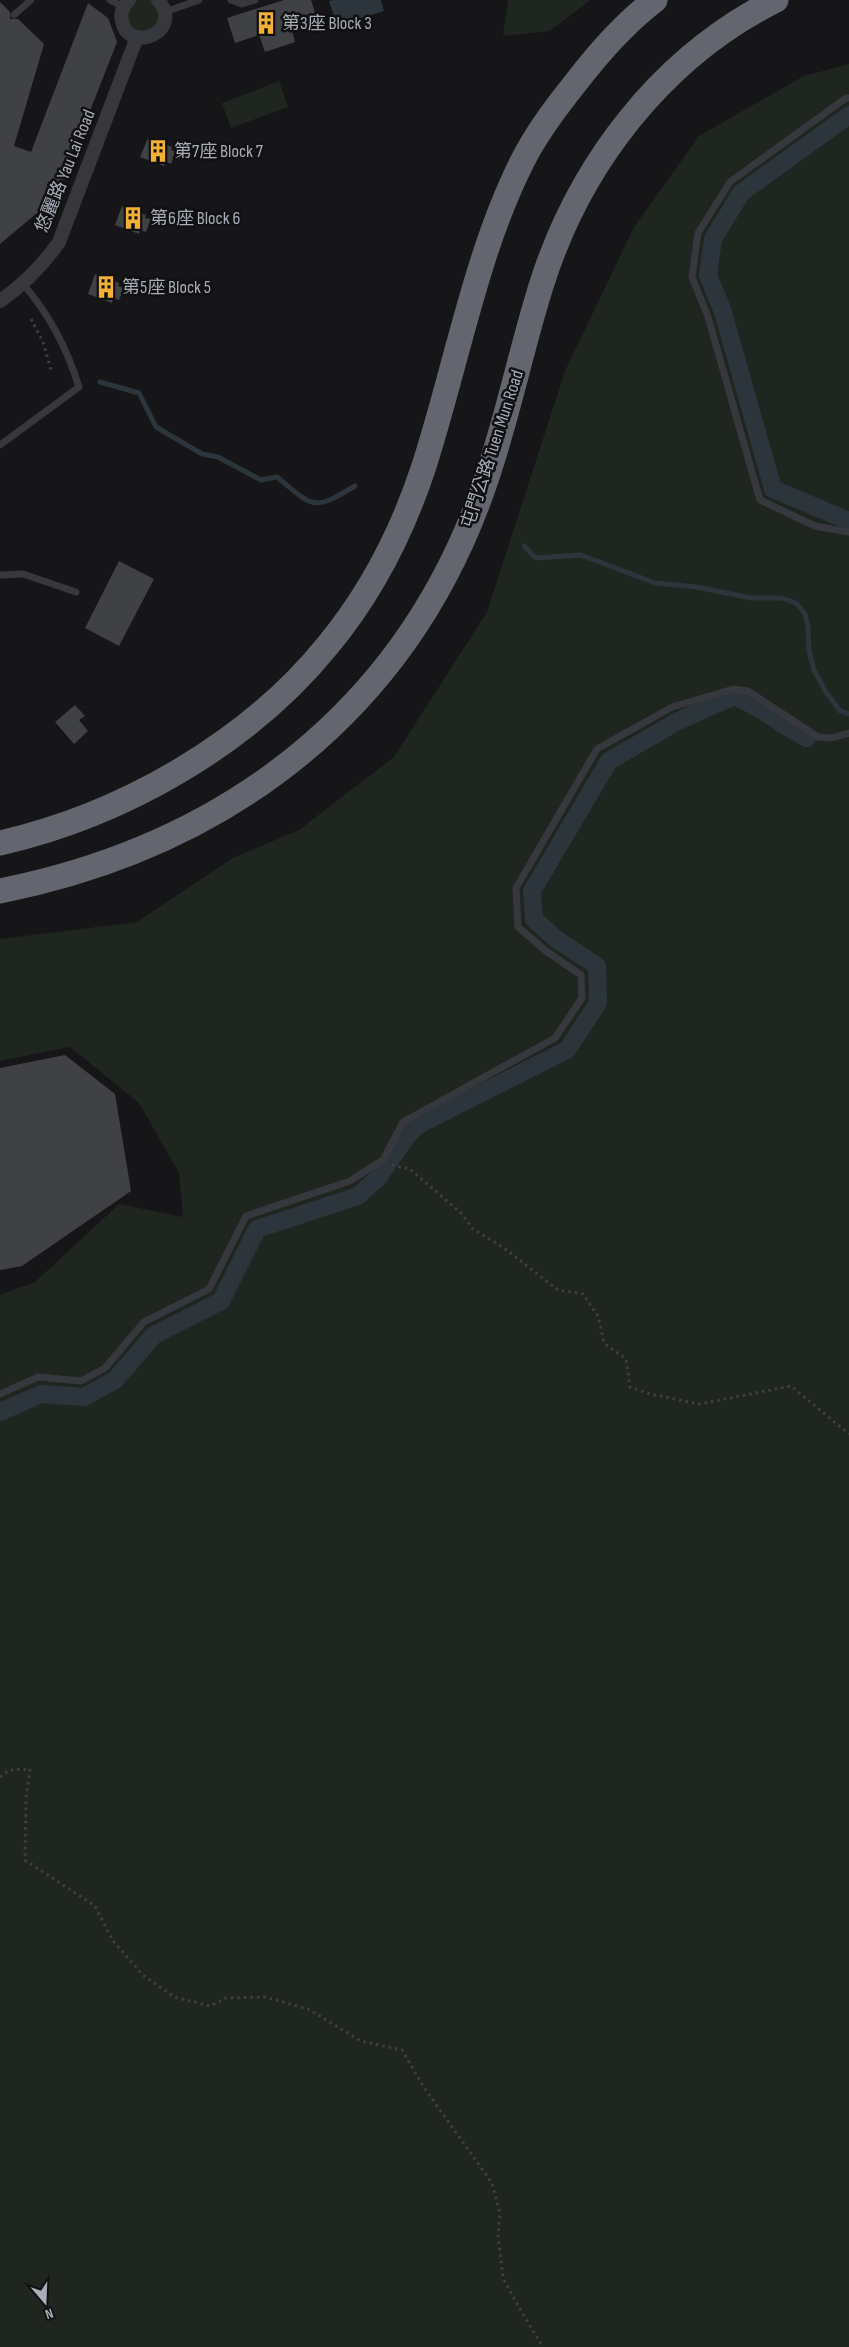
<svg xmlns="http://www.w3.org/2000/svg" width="849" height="2347" font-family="'Sofia Sans Condensed','Noto Sans TC',sans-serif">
<rect width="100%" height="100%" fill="#161618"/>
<path fill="#1e261f" d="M135,0H152L161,13L156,30L133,32L125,11Z
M508,0H590L550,31L503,36Z
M849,64V2347H0V1295L35,1282L119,1204L183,1217L179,1173L139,1103L70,1047L0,1061V939L137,922L233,858L299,830L394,757L487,612L565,371L634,227L699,136L804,76Z
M279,81L288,107L231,128L222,103Z"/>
<path fill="#2c353c" d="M333,0H381L384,11L337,26L329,1Z"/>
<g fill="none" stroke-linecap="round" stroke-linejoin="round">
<path stroke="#2c353c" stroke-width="5" d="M100,382L139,393L156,427L202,454L218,457L261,480L277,477C314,507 312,512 355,486
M524,546L536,558L581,555L655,583L697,587L751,598H781L796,603L805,614L808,627L809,651L814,670L826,692L840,711L849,714"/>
<path stroke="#2c353c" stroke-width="18" d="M849,115L741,193L713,239L708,275L723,312L773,489L849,521
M0,1412L41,1394L84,1397L115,1380L154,1335L221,1301L257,1229L358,1196L378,1178L407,1136L418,1125L567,1050L598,1003L597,966L556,939L534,919L532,891L609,761L678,721L734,696C761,706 781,726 807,738"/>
</g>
<path fill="#404145" d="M284,0H311L317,19L291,27L295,42L265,52L259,35L235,43L227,18Z
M0,2L10,12V19H18L44,44L14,146L31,152L88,3L108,18L117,42L48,218L37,213L0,244Z
M148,138L172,147L171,150L176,152L171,164L166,162L164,166L140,157Z
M122,206L146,215L145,218L151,219L146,232L140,230L139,234L115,225Z
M95,274L119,283L118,286L124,288L119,300L113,298L112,303L88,294Z
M119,561L154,579L119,646L85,628Z
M75,705L85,716L79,720L88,731L74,744L55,722Z
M65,1055L115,1094L131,1191L22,1266L0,1270V1068Z"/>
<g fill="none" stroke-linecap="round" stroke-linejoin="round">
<path stroke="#3d3f44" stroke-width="3" stroke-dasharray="2.5 4" stroke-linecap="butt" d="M31,319L43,342L51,370
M392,1165L410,1169L461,1213L473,1229L504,1248L558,1290L583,1294L598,1316L604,1343L626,1359L630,1387L650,1394L699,1404L791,1386L849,1434
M0,1777L9,1770L30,1769L26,1798L25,1860L95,1906L113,1941L143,1975L174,1997L210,2006L226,1998L265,1997L308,2009L361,2041L402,2050L425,2089L492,2183L500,2213L498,2236L503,2278L521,2311L543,2347"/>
<path stroke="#37383d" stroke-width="7" d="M110,0L123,7
M231,0L242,4L255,0
M165,12L199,0
M14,15L31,0
M849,98H846L730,182L698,233L692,277L708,317L760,500L815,526L849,532
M0,445L79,387C67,348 50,315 23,284
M0,575L23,574L76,592
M0,1394L38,1377L81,1381L105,1368L144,1322L209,1289L246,1216L350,1181L383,1160L403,1122L555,1038L582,998L581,975L546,951L518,927L516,888L597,749L672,707L733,689L748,691L818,737L832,738L849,733"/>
<path stroke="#37383d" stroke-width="14" d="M129,0C123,6 120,13 122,21C129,55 185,31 158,0
M0,301C23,285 43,265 59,242L137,37"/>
<path stroke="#63666e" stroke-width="25" d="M0,843C123,815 249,743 328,645C371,593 403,530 424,466C456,367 476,252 523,160C537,132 557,106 577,81C600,51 625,23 655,0
M0,891C230,845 408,708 485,483C508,417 521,349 542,283C580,164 662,57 776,0"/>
</g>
<defs>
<symbol id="building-bare" viewBox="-9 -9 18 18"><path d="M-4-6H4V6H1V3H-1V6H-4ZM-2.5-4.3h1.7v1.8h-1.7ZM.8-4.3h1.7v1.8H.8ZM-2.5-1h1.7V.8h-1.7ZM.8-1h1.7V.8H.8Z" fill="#f2b134" stroke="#111113" stroke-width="2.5" paint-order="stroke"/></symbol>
</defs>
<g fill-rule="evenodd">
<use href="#building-bare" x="250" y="7" width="32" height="32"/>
<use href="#building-bare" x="142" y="135" width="32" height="32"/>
<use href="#building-bare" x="117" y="202" width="32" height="32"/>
<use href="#building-bare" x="90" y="271" width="32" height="32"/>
</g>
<g text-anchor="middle" stroke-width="5" stroke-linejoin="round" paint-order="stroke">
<g font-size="18" fill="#a8adb8" stroke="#111113" text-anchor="start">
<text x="282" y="29">第3座 Block 3</text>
<text x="174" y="157">第7座 Block 7</text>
<text x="150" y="224">第6座 Block 6</text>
<text x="122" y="293">第5座 Block 5</text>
</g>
<g font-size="18" fill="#a8adb8" stroke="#111113">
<text transform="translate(65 171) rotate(-68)" y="6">悠麗路 Yau Lai Road</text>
<text transform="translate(492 449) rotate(-72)" y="6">屯門公路 Tuen Mun Road</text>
</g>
</g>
<g transform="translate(45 2302) rotate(161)" stroke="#111113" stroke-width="4" paint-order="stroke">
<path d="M0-4L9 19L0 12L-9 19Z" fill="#a8adb8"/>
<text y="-8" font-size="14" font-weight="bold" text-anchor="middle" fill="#a8adb8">N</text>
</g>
</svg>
